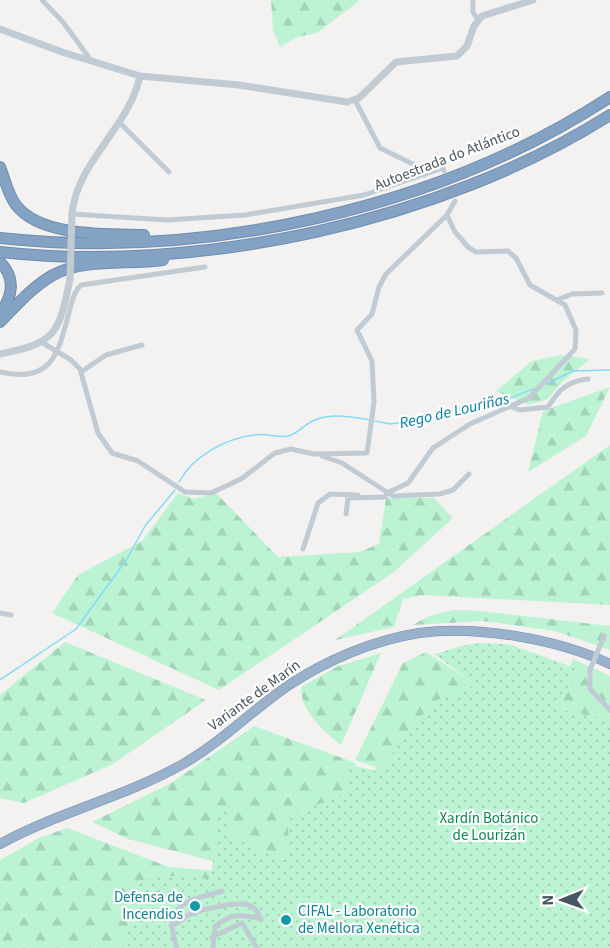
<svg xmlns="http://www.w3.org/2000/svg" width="610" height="948" font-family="'Source Sans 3',sans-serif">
<defs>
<pattern id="forest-firs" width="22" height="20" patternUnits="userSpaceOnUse" patternTransform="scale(1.5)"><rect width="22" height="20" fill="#bcf4d3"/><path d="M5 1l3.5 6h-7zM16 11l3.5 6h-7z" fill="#a3d3b8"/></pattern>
<pattern id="garden-dots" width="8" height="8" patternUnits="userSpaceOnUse" patternTransform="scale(1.5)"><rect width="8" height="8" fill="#bcf4d3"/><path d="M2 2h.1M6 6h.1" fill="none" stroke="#a3d3b8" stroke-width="1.8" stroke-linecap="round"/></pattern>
</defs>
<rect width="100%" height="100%" fill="#f4f1f1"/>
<path fill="url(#forest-firs)" d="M271,0H358L359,1L317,33L297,37L280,47L273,30Z
M561,355L590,359L562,382L548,399L529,405L496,391L532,361Z
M610,387L586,436L528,472L543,411Z
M610,445V605L422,595L403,599L394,627L335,640Z
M178,493L194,499L216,493L278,557L359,552L379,544L386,498H434L453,518L394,572L219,690L52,613L78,575L142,541Z
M454,610L479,611L610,626V650L555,631L484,621L412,625L432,615Z
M65,642L206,700L113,764L24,803L0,798V695Z
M426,652L477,685L384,784L375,767L355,760L403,663Z
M381,653L341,745C324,731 300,711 301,687L338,666Z
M573,659L610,676V734L552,712Z
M254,726L356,763L350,793L289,858L224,864L128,839L92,822L171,783Z
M67,828L169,867L215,871L212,882L169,948H0V860L39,838Z"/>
<path fill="url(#garden-dots)" d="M480,643L508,644L581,670L567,688L558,709L610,720V948H123L129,930L134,881L172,876L211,879L218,814L226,812L231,836L282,860L289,851L288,821C303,804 328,806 345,791L348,782L346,764L382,772L399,742L402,743L432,702L476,685L434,654C450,650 463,644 480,643Z"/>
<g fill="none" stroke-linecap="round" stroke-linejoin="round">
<path stroke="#85dbf5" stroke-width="1.5" d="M546,384L573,371L610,370
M375,421L390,424L429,419L472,404L503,401L533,389
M179,482C193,456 226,438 255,435C266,433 277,438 288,436C297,434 306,423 315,420C331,413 354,417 370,420
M0,680L76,629L127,559L145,526L175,490"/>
<defs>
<path id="trunk" d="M0,844C58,812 125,797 183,764C222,742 252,710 289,685C327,660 374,640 419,633C476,625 558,639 610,664"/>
<path id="motorway" d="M0,167C5,179 8,195 16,205C40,237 108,234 144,235
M0,238C204,260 437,210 610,97
M0,252C198,274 441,222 610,115
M0,262C16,278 13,296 0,313
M0,322C17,305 32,287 53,275C85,258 128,265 163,260"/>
</defs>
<use href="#trunk" stroke="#6f8db0" stroke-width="10"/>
<use href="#motorway" stroke="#6f8db0" stroke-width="12"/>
<path stroke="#c1cbd4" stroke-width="5" d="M42,0L63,22L90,59
M473,0V12L478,20
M355,100L380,148L419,167L424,175
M120,123L169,172
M72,214L167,220L245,215L364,195L443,168L444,171
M557,300L572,294L602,293
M43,343L71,360L80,369L98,433L112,453L138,461L185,492L211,493L241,479L275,453L291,449L314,454L367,453L374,402L372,361L357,330L372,314L379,287L386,274L447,215
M0,372C56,385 59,348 71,305C73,298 75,290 81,285L205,267
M81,372L106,355L142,345
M512,407L520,410L548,407C559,390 567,381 588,379
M322,456L342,463L393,496L440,494L453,490L469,474
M346,514L348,498L385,497L387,493L408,483L433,448L470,424L529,398L575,349L576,330L565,305L530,285L516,258L508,251L476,252L469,248L455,232L447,215L455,201
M303,549L318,503L330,494L358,495
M0,613L11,615
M590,670V689L610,710
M171,926C180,923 181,920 187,916C196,910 240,901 249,905C256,908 258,913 261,919
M212,937L242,923L257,948
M177,948C161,904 187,901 222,891
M213,948L215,927C230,913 242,914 261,919"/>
<path stroke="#c1cbd4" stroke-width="7" d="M0,29L62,52L140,76L239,85L347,102L359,98L396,62L457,56L467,46L474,26L482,16L533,0
M72,214C77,161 129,128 140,76
M0,354C56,343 59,334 70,279"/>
<use href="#trunk" stroke="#99b1cb" stroke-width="9"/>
<use href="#motorway" stroke="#84a2c4" stroke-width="10"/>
<path stroke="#c1cbd4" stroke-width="5" d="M590,670L604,636"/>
<path stroke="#c1cbd4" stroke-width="7" d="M70,279L72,214"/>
</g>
<g fill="#0f9aa8" stroke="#fff" stroke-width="2">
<circle cx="195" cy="906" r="6"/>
<circle cx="286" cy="920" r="6"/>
</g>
<g text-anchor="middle" stroke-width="4.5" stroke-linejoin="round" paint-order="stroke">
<g font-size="15" fill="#475461" stroke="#fff">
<text transform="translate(447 158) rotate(-21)" y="5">Autoestrada do Atlántico</text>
<text transform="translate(254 695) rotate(-36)" y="5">Variante de Marín</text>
</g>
<g font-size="15" fill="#0e864d" stroke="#fff">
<text x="489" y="823">Xardín Botánico<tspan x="489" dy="17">de Lourizán</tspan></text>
</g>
<g font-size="15" fill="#0d838f" stroke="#fff" text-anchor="end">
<text x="183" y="902">Defensa de<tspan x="183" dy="17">Incendios</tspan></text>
<text x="298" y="916" text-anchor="start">CIFAL - Laboratorio<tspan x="298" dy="17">de Mellora Xenética</tspan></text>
</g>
<g font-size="16" font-style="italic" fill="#037ca1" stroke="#fff">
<text transform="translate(454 410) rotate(-13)" y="6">Rego de Louriñas</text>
</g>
</g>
<g transform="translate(562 900) rotate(269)" stroke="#ffffff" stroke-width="4.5" paint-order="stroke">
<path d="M0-4.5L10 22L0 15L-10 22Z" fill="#475461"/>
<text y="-9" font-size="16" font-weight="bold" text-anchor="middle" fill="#475461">N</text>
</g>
</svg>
